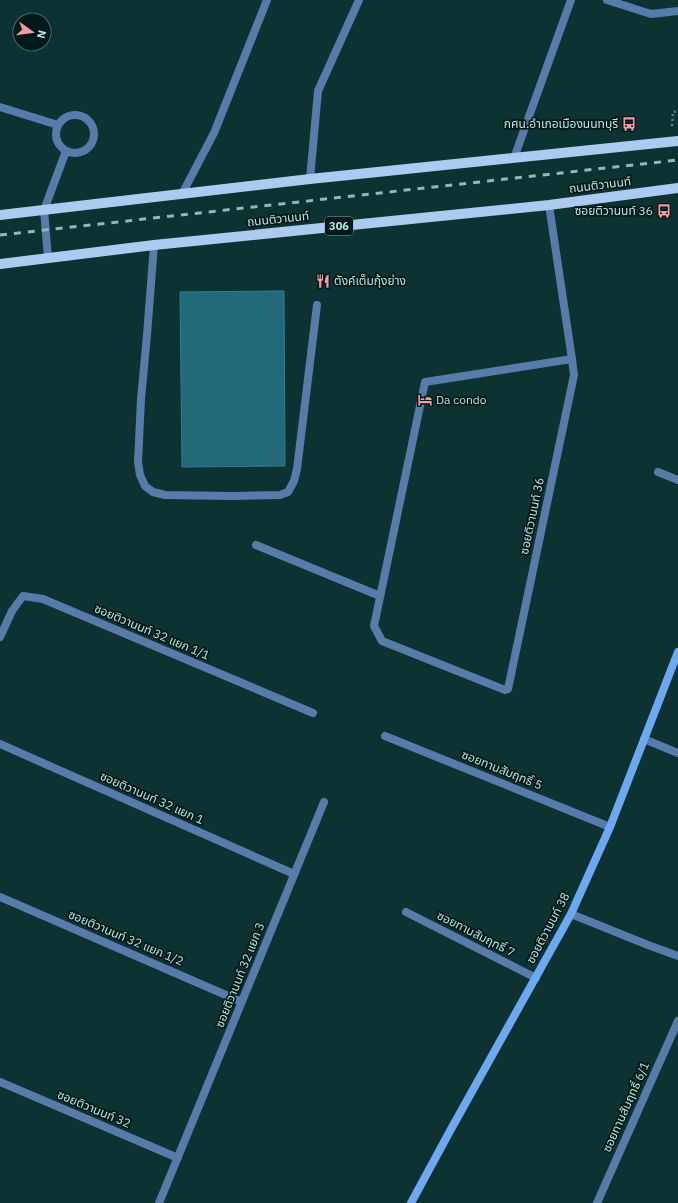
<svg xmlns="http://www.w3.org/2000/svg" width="678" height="1203" font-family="'IBM Plex Sans','Noto Sans Thai',sans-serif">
<rect width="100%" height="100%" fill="#0d3232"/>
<path fill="#226a79" stroke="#2e8192" d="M284,291L285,466L182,467L180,292Z"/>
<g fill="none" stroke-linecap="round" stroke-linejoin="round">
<path stroke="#588382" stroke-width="2.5" stroke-dasharray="2 3" stroke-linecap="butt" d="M672,126L673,112L678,111"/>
<path stroke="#577ca9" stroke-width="8" d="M0,107L58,125
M56 134a19 19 0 1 1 38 0a19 19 0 1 1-38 0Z
M182,194L214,133L267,0
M154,245L147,335L141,399L138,462L140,475L145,486L153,492L165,495L233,496L280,495L288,492L294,481L297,469L317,305
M48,258L44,210L66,151"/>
<path stroke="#577ca9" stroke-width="8" d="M607,0L651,14L678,11
M514,158L571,0
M310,179L318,91L359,0
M549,205L572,359L574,375L508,689L505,690L382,641L374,626L425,382L572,359
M658,472L678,480
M256,545L380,596
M0,637L12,611L23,596L43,599L313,713
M385,736L610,827
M644,739L678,753
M0,744L294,874
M0,897L242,1002
M406,912L536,978
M571,914L648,945L678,956
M0,1082L178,1158
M159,1203L324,802
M597,1203L678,1021"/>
<path stroke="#6da8f1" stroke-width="8" d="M411,1203L450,1131L571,914L610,827L678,652"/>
<path stroke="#adcaf0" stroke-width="10" d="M0,215L310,179L678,141
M0,264L154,245L549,205L678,188"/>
<path stroke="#8cbbba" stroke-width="3" stroke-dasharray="7 7" stroke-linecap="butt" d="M0,235L678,160"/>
</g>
<defs>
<symbol id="bus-bare" viewBox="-9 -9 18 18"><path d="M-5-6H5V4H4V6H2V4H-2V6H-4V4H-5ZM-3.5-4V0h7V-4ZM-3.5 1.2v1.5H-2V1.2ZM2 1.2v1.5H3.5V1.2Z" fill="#f49aa2" stroke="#011818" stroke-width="2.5" paint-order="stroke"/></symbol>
<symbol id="restaurant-bare" viewBox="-9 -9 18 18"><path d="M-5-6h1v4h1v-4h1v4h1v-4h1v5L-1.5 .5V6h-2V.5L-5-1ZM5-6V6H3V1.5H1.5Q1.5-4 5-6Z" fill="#f49aa2" stroke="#011818" stroke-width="2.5" paint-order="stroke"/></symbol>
<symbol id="hotel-bare" viewBox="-9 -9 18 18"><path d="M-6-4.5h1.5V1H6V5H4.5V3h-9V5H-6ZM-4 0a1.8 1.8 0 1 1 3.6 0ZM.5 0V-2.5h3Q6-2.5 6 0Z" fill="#f49aa2" stroke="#011818" stroke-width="2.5" paint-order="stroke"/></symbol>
</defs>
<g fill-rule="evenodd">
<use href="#bus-bare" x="619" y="114" width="20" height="20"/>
<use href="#bus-bare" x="654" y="201" width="20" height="20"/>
<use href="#restaurant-bare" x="313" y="271" width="20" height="20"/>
<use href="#hotel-bare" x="415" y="390" width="20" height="20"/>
</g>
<g text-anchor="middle" stroke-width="3.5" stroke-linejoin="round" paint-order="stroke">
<rect fill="#011818" stroke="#7ea8a8" stroke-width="1" x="325" y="217" width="28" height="18" rx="3"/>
<g font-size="11" font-weight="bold" fill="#b4e6e5">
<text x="339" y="230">306</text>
</g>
<g font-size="12" fill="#b4e6e5" stroke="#011818" text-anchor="end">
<text x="618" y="128">กศน.อำเภอเมืองนนทบุรี</text>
<text x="653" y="215">ซอยติวานนท์ 36</text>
<text x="334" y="285" text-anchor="start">ตังค์เต็มกุ้งย่าง</text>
<text x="436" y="404" text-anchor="start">Da condo</text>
</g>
<g font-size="12" fill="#b4e6e5" stroke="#011818">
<text transform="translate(600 185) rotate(-7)" y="4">ถนนติวานนท์</text>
<text transform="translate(278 219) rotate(-6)" y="4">ถนนติวานนท์</text>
<text transform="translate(532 516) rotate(-78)" y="4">ซอยติวานนท์ 36</text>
<text transform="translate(152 632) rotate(23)" y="4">ซอยติวานนท์ 32 แยก 1/1</text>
<text transform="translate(502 770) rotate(22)" y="4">ซอยทานสัมฤทธิ์ 5</text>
<text transform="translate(152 798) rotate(24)" y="4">ซอยติวานนท์ 32 แยก 1</text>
<text transform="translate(548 928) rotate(-62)" y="4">ซอยติวานนท์ 38</text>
<text transform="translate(476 934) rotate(27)" y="4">ซอยทานสัมฤทธิ์ 7</text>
<text transform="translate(126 938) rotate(23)" y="4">ซอยติวานนท์ 32 แยก 1/2</text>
<text transform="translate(240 975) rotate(-68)" y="4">ซอยติวานนท์ 32 แยก 3</text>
<text transform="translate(626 1107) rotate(-66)" y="4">ซอยทานสัมฤทธิ์ 6/1</text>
<text transform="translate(94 1109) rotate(23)" y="4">ซอยติวานนท์ 32</text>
</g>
</g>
<g transform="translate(32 32) rotate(104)"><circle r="19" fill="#011818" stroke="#496a6a"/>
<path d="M0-3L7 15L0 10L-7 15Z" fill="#f49aa2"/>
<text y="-6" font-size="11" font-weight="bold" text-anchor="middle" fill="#b4e6e5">N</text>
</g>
</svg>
